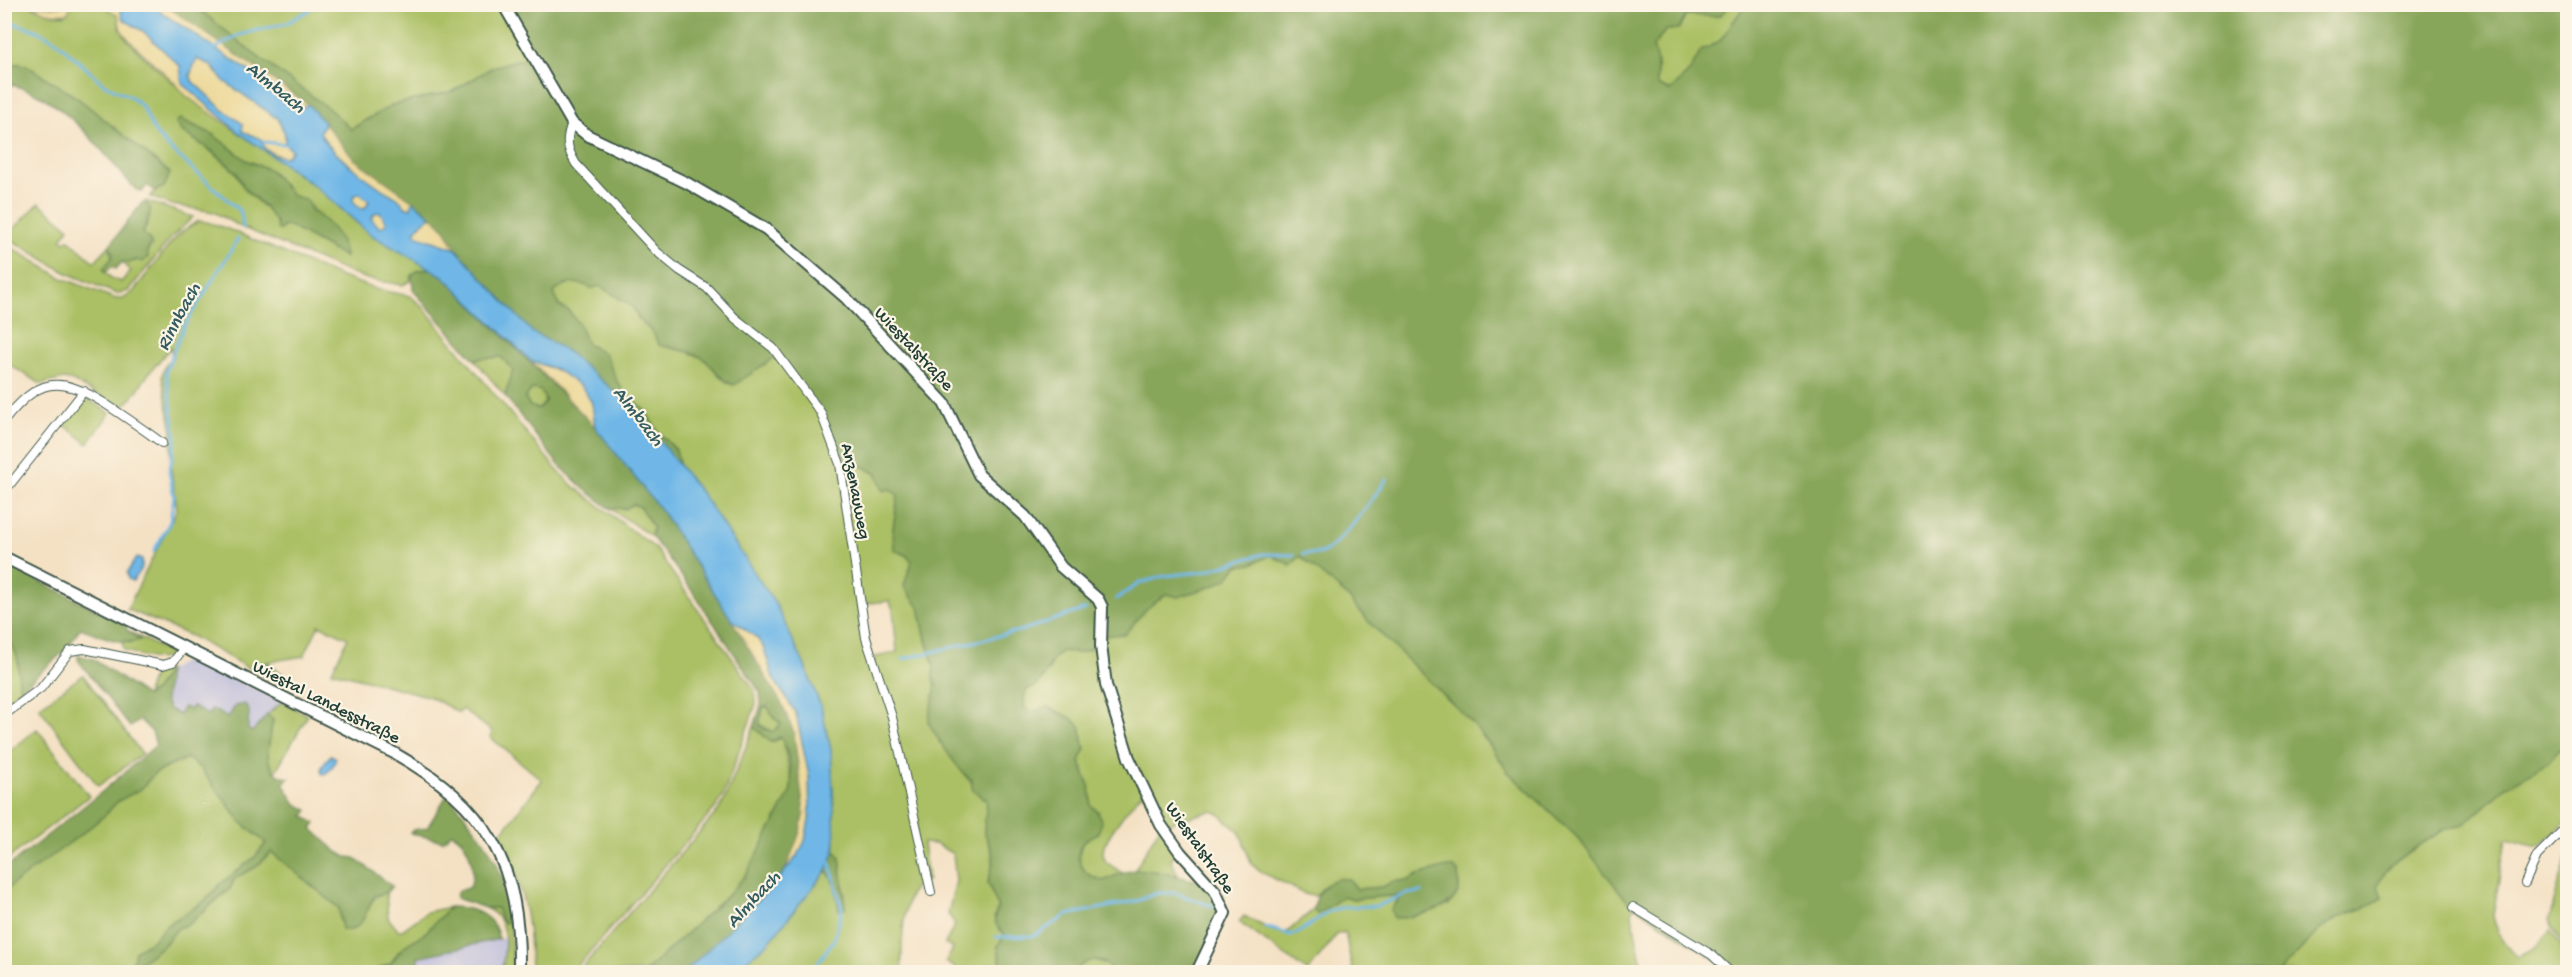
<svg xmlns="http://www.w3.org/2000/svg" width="2572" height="977" font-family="'Gochi Hand',sans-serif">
<rect width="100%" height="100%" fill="#fcf5e5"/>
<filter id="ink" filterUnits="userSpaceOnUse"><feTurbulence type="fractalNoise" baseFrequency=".0167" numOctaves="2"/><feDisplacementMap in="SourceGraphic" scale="12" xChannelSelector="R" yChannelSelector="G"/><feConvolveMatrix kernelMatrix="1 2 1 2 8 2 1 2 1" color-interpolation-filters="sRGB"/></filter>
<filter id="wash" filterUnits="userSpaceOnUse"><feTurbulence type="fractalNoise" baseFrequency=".008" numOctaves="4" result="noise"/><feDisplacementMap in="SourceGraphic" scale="24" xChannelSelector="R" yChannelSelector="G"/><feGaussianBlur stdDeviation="1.35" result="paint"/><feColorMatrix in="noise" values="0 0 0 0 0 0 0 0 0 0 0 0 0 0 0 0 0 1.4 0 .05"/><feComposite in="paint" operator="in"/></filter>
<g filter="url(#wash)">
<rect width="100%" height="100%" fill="#f4e1c4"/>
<path fill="#c3c1db" d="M191,657L282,702L252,732L248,729L249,718H228L212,709L209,715L190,710L179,715L174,714L165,701L168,671Z
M506,938L501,972H421L417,957L484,941Z"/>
<path fill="#abc065" stroke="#657e4c" stroke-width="1.5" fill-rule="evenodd" d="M4,5H28L52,14L65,15L71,5H103L118,16C119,21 119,27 121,30C131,50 170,77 186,96L315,186L371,235L431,268C421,270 413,270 410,281L403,285L367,279L343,270L239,226L214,212L172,205L150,197L155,191L164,187L170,173L79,99L26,65L5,63ZM180,119L224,143L246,160L270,170L292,195L308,201C312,214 325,218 333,230C338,238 341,248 345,257L291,227L284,225L278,229C274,211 257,203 246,190C240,185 239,176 234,171C218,155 200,143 181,131Z
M194,5H503L536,59L517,60L493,67L459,89L367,119L351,130C302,84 243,51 194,5Z
M1731,5H1745L1720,41L1701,51L1690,71L1671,91L1657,85V62L1653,46L1666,30L1679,29L1686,15L1719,16Z
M146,201L193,217L172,237L128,291L117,294L67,273L5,236V224L12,231L39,203L69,228L61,239L65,242L68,239L94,262L109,246L110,247L112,258L104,271L111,278L121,282L131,271L122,262H132L148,257L147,251L152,246L143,234L150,217L147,204L144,203Z
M198,221L207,222L228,229L341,277L379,290L410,296L422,306L557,470L572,485L655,548L755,691L756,704L724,793L717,806L572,972H531C530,918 523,885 500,835L542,780L490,737L493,732L462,709L459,713L431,697L332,671L348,638L319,625L304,656L267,662L258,671L259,674L191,636L127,609L177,509L171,470L172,431L162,376L166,364L172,358L171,347L149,373L132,398L121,408L73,381L64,379L41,384L8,364L5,368L4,243L62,278L116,299H123L133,292L171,243L184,230Z
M573,283H580L592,288L600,286L633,307L638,318L653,333L659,345C673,348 689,351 701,357C714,365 720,382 734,385L778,355L812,397L837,452L877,474L889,489L898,495L893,529L906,555L913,561L904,586L919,607L927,644L934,665L933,678L936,686L939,742C950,749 955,763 963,773C970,782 980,790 987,799L984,831L993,855V863L988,883L998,907L994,918L1005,934L998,946L1002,972H962L946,962L953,948L945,944L955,924L948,914L956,881L953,854L936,844L923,843L928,880C924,882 919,883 915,887C902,902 901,953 902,972H732L768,943L827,870L835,885L837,896L845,897L840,858L835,850L831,750L821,707L804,664L776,605L702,494L680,468L676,450L658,432L644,409L628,396L617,383L605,354L587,344L579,324L569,311L559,306L554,293L560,285ZM889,601L893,609L897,652L872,658L860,604Z
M501,357L513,370L505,396L474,359Z
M525 399a10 10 0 1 1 20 0a10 10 0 1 1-20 0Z
M84,397L110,413L88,444L62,423Z
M633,504L640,507L653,527L651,536L608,507L625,509Z
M1271,555L1283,562L1300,555L1347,596L1369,622L1472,723L1490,745L1508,772L1577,837L1633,907L1632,914L1643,972H1353L1345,932L1337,934L1308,972L1239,922L1244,916L1265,927L1286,933L1313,910L1318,914L1344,896L1353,899L1402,895L1395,904L1422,914L1449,905L1459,891L1458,872L1448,867L1418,875L1407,881H1394L1383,887L1357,889L1349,879L1324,886L1316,896L1307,895L1259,871L1251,863L1240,833L1218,813L1211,811L1162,825L1176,852L1171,860L1178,875L1135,870L1161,825L1143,792C1134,801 1102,840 1103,853C1103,856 1105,859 1106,862L1124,874L1103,881C1098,879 1089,876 1086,872C1069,854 1090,829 1099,812L1091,805V798L1080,761L1085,750L1080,726L1071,718L1048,707L1030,712L1024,707V696L1027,689L1049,670L1052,660L1062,651L1078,653L1101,646L1102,636L1136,620L1156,599L1166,594L1210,587L1227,579L1237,566L1251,564Z
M127,630L171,654C160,665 137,654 124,650L122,642L131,643L140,639Z
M4,641C24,650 16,674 20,690L5,703Z
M156,667L168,671L154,691L146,696Z
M83,675L142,754L98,786L39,707Z
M282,702L308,715L275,772L267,757L273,720L267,715Z
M764,706H767L773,717L781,724L773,732L759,724Z
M754,727L773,742L782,737L792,783L790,793L747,873L732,891L645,972H578L718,811L723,803Z
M37,729L89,796L5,861V755Z
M2567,749V821L2538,847L2506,839L2493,914C2494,927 2507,952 2519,957L2534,949L2551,930L2567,958L2566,972H2279L2320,929L2339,917L2382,898L2378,886L2383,874L2398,859L2443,830L2463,825L2507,786L2548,763L2559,750Z
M187,758L201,769L241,822L266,843L255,857L219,885L206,900L167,925L152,941L135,951L133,962L121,972H5L4,890L83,833L105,815L118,801L141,789L155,773Z
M272,852L339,908L340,922L352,930C370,919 366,895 386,893L388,918L398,930H402L427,912L450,907L424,934L399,951L390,964L372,972H128L165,944L178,927L189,924L230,889L235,878L256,867Z
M2567,855V953L2549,920Z
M485,908H497L502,922L509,920L510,917L513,972H501C506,951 511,918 485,908Z
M1092,959L1108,965L1114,972H1073L1084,962Z"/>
<path fill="#88a65a" stroke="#547247" stroke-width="1.5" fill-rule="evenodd" d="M165,5H194L258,57L327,107L351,129L392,105L453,91L493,67L517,60L535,59L503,5H1731L1719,16L1686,15L1679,29L1666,30L1653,46L1657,62V85L1670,91L1690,71L1701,51L1720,41L1745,5H2567V749L2559,750L2548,763L2507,786L2463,825L2443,830L2398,859L2383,874L2378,886L2382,898L2364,908L2339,917L2320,929L2279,972H1730L1722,964L1627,901L1577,837L1508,772L1490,745L1472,723L1369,622L1347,596L1300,556L1291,565L1271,555L1251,564L1237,566L1227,579L1210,587L1178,597L1166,594L1145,610L1125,634L1102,636L1101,646L1078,653L1062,651C1059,654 1054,657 1052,661C1045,673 1043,686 1027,689L1024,696V707L1030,712L1048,707L1071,718L1080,726L1085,750L1080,761C1085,782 1092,781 1091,805C1101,814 1104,822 1097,834C1079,840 1072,856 1086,872C1089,876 1098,879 1103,881C1113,877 1125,871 1135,870C1160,868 1183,881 1207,881L1225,913L1197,972H1114C1100,954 1088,958 1073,972H1002L998,946L1005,934C994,926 993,919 998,907L988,883L993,863V854L984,831L987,799L982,798L972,788V780C959,773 936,736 928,722L936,686L933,678L934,665L927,644L919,607L904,586L912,561L906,555L894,550L893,529L898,495L889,489L883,491L877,474L837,452L828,427L778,355L734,385C721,382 714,365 701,357C689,351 672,348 659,345L653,333L638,318L633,307L600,286L592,288C578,282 565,280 554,293L559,306L569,311L579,324L587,344L605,354L618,383L628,396L644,409L658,432L676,450L680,468L632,406L565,350L532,332L456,249L444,228L422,208L354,159L309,105Z
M5,63L26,65L79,99L170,173L164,187L155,191L147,185L142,192L135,189C106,156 78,117 39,95C28,89 16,87 5,82Z
M180,119L212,134L246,160L270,170L292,195L308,201L310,209C326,220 344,237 345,257L291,227L284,225L280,230L277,229L276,222L264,206L245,189L236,172L215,153L181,131L176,122Z
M142,203L147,204L151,209L143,233L151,242L147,251L148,257L143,262L136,260L129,263L122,262L116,269L112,266L106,272L103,268L112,258L113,252L109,246Z
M431,268L443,276L595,427L633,472L663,513L731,619L782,704L794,733L804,813L800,832L785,871L749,910L685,972H645L732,891L747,873L790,793C794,778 789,750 780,737L771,742L754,727L761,705L760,692C724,640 691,585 651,536L653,527L640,507L633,504L625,509L608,507L584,489L558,464L505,396L513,370L501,357L474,359L413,290L412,275L417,271ZM532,389L540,390L546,401L539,409L530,406L525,398ZM767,706L773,717L781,724L773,732L762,728L759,724L763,708Z
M4,563L126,625L127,630L140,640C121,647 99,634 80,628L67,649L20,690C16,674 24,650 5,641Z
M78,655L93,659L146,696L154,691L168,671L165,701L169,709L179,715L184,707L190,710L192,706L208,715L212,709L228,718L235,706L245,704L249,711L248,729L252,732L267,715L273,720C269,740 259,774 289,778L283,784L296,804L308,810L304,816L316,824L312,829L336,851L346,857L355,858L392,886L386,893L375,895C366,909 364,933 342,930L339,908L271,852L256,867L235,878L230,888L189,924L178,928L165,944L128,972H121L133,962L135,951L153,940L167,925L206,900L219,885L255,857L266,843L241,822L201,769L187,758L155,773L141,789L118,801L105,815L83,833L5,890V869L103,791L156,745L152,732L140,720L130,727L78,660Z
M267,662L284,675L287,680L284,685L259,674L258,668Z
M449,796C476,828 504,862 509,905C509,912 511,917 507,923L502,922L497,908H485L456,898L457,892L470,887C477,871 469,839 451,833L443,841L410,833L413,830L427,828L446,797Z
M835,850L840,858L845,909L839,910L835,885L827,870Z
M1447,867L1454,868L1458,872C1458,877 1460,887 1458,892C1451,910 1412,918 1394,918L1391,910L1402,895L1353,899L1344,896L1318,914L1313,910C1317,892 1328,875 1349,879L1357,889L1383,887L1394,881H1407L1418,875Z
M450,907C474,907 494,914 499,939L418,957L421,972H372L390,964L404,946L424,934Z"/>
<path fill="#eeda9e" stroke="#868c69" stroke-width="1.5" d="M71,4L68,13L52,14L28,5L53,7Z
M103,5H119L123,19L143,31L180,66L182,83L239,133L186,96L173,81L131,42L121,30L118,16Z
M150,5H165L309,105L297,108L279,91Z
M198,58L211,65L217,74L278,119L285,134V144L292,150L286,157C267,155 257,140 241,131L243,124L222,109L192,81C190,72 192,66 198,58Z
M325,124L354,159L413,201L411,208L405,207C400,197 388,194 379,187C364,177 324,148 320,131Z
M352 201a8 8 0 1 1 16 0a8 8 0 1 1-16 0Z
M371 220a8 8 0 1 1 16 0a8 8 0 1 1-16 0Z
M431,216L444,228L456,249L418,236L415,232L421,224Z
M531,361C553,369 584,377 592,403C594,410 594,420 595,427Z
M731,619L757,638L764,648L773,678L796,713L809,776L810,815L805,842L798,855L785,871L800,832L804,813L794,733L782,704Z"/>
<path fill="#6fb7e7" stroke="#477a8e" stroke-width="1.5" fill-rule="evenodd" d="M119,5H150L279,91L297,108L309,105L325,124L320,131C324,148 364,177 379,187C388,194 400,197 405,207L411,208L413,201L431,216L421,224L415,232L418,236L456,249L532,332L565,350L632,406L702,494L776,605L804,664L821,707L831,750L834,810L835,850L827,870L768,943L732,972H685L772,887L798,855L805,841L810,815L809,776L796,713L773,678L764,648L757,638L731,619L663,513L595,427L592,403L582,387L556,369L531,361L443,276L371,235L315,186L239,133L182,83L180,66L143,31L123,19ZM197,59L211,65L224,81L278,119L285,134V144L292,150L286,157L276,156L265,149L261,139L242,131L243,124L222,109L192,81L190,74ZM359,193L369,201L365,208L361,209L353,201V196ZM380,212L387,223L380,228L371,218L375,213Z
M136,558L142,559V567L133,581L128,579L127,573Z
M331,755L336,758C335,764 329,773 323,774L321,772L322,766Z"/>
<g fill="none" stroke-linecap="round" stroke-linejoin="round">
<path stroke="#6fb7e7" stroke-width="3" d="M4,20L35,30L55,40L105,85L131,97L142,106L154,131L165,144L241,212L243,228
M214,49L239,35L287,23L319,4
M263,142L285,144
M154,551L170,522L174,496L169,472L176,439L166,371L183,328L238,239
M1303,554C1309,553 1316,555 1321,553C1342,544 1373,498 1387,479
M1116,599L1140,583L1164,576L1201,572L1263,554L1294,555
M903,659L1023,630L1086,609
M1265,927L1291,935L1298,933L1329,911L1344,907L1377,906L1406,894L1421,892
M996,937L1034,936L1067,915L1137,901L1157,893H1175L1215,907
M811,972L834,940L842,909L829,859"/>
</g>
</g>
<g filter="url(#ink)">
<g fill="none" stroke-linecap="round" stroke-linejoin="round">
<defs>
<path id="street" d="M572,123C565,140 567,149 576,164L656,251L679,270L707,288L735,318L773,348L821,413L840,464L866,638L892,717L931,892
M4,421C38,379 58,374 104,403C124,416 143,429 162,443
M4,492L84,391
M4,715L41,688L70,651L84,649L163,665L173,662L184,648
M2525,883L2537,856L2568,825
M1633,907L1712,955L1730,972"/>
<path id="secondary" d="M503,4L572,123L587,135L687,183L766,229L846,298L944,403L979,475L1025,516L1061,567L1098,599L1102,607L1101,646L1106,685L1129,758L1161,825L1180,852L1215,891L1225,913L1197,972
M4,557L394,753C488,806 521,864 519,972"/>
</defs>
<use href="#street" stroke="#3f564a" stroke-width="10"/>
<use href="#secondary" stroke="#3f564a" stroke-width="14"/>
<use href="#street" stroke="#fff" stroke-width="8"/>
<use href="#secondary" stroke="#fff" stroke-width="10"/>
</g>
</g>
<g text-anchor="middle" stroke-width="4.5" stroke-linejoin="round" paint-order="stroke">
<g font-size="18" fill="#1f3d34" stroke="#fcf5e5">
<text transform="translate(915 348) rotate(47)" y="6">Wiestalstraße</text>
<text transform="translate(857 491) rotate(79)" y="6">Anzenauweg</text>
<text transform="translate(327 701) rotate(27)" y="6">Wiestal Landesstraße</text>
<text transform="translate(1201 847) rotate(55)" y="6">Wiestalstraße</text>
</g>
<g font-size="20" font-style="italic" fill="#335c61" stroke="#fcf5e5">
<text transform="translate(277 86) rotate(39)" y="7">Almbach</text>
<text transform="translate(177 316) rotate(-62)" y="7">Rinnbach</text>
<text transform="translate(640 415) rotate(52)" y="7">Almbach</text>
<text transform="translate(752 898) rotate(-47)" y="7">Almbach</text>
</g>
</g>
<rect width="2572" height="977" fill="none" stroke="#fcf5e5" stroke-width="24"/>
</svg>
